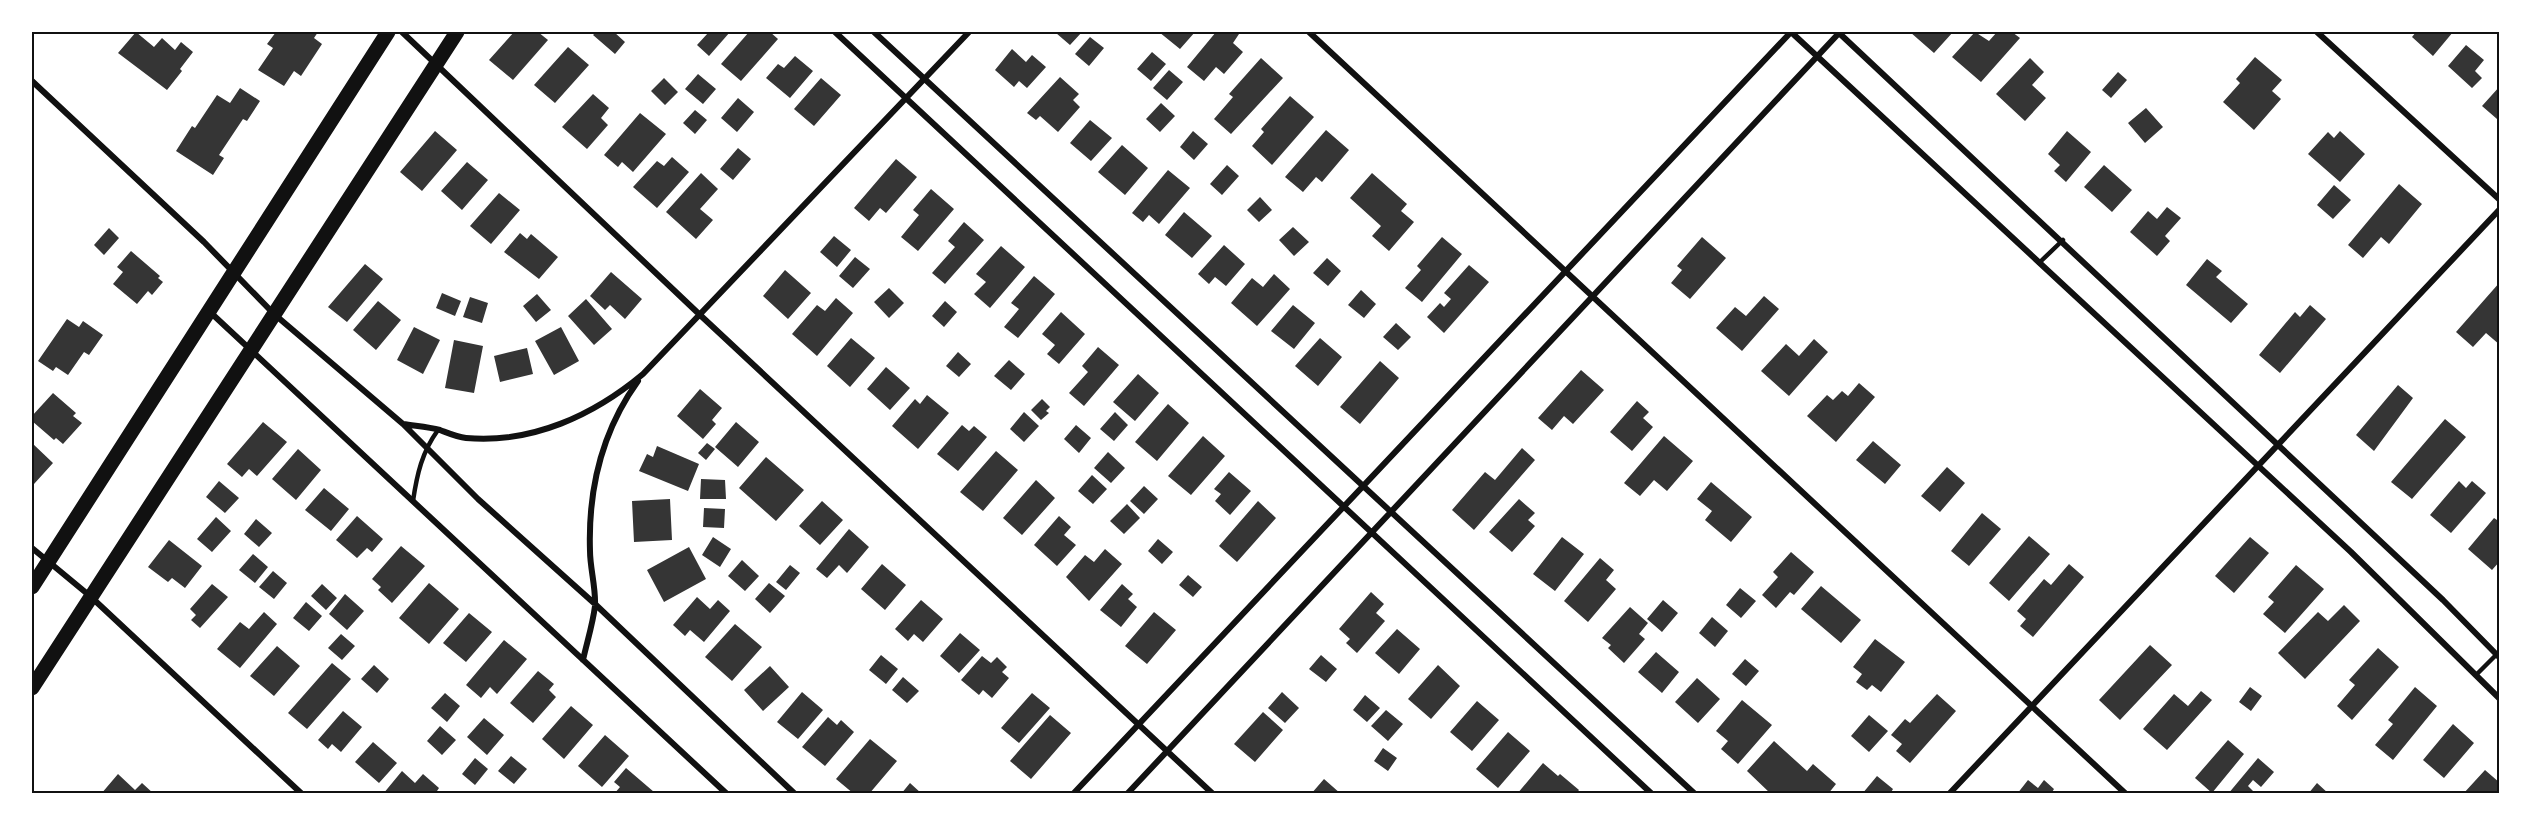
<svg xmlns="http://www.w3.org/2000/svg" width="2531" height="825" font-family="'Fira Sans',sans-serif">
<rect width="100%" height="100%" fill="#fff"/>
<path fill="#353535" d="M136,32L154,47L162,38L175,50L181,42L193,52L180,69L182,71L167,90L118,53Z
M276,32H318L314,38L322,44L301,76L294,71L284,86L258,70L273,48L267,44Z
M514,32H538L548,40L513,80L489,60Z
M596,32H614L625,42L615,54L593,35Z
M706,32H730L709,56L697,45L708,33Z
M749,32H770L778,39L741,81L721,64Z
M1058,32H1082L1070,45L1056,33Z
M1159,32H1195L1180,49Z
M1216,32H1236L1239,34L1233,43L1243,52L1224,74L1216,67L1204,81L1187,67Z
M1910,32H1953L1934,53Z
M1975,32L1989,41L1997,32H2012L2020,38L1981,82L1952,57Z
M2416,32H2453L2433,56L2412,37Z
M1090,37L1104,48L1089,66L1075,54Z
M2466,45L2484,60L2475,71L2482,78L2472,88L2448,66Z
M568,47L589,65L555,103L534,85Z
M1012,49L1026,62L1032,55L1046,67L1027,88L1019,81L1014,87L995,70Z
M1152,52L1166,64L1151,81L1137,69Z
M795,56L813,71L790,98L766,78L778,64L784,68Z
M2255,57L2282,80L2272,91L2281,99L2254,130L2223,102L2240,83L2236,79Z
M1261,58L1283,78L1231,134L1214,119L1233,97L1229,94Z
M2030,58L2044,72L2032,85L2046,98L2025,121L1996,94Z
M1169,70L1183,82L1167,100L1153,88Z
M2118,72L2127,80L2111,98L2102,90Z
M698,74L716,89L703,104L685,89Z
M1060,77L1079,94L1073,100L1080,107L1058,132L1040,116L1036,120L1027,113Z
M664,78L678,92L665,105L651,91Z
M821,78L841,95L814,126L794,109Z
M2500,86V116L2497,119L2482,106Z
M240,88L260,101L247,121L243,119L219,155L224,158L213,175L176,151L192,126L195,128L217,95L230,103Z
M593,94L609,108L601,118L608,125L587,149L562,127Z
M1290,96L1314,117L1272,165L1252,146L1264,132L1261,129Z
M738,98L754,112L737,132L721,118Z
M1161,103L1175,116L1160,132L1146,119Z
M2146,108L2163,127L2145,143L2128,123Z
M695,110L707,120L695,134L683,123Z
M640,113L666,134L633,172L622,162L618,167L604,155Z
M1090,120L1112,138L1091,161L1070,143Z
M1326,130L1349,150L1322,182L1316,177L1303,192L1285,177Z
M435,131L457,150L422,191L400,172Z
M1193,131L1208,144L1194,160L1180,147Z
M2067,131L2091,152L2066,182L2054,171L2060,165L2048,154Z
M2340,131L2365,154L2340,182L2308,154L2328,132L2334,138Z
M1122,145L1148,168L1125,195L1098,172Z
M738,148L751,159L733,180L720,169Z
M672,157L689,172L657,208L633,187L657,161L664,166Z
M896,159L917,177L886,213L880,208L869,221L854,208Z
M467,162L488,180L462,210L441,191Z
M1227,165L1239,176L1222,195L1210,184Z
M2104,165L2132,190L2112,212L2084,187Z
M1168,170L1190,188L1159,224L1149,215L1143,222L1132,213Z
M701,173L718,189L700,209L713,220L696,239L666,212Z
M1372,173L1407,204L1401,211L1414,222L1389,251L1372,236L1381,226L1350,198Z
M2399,184L2422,204L2389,244L2381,237L2363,258L2348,245Z
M2334,185L2351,200L2333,219L2317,205Z
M931,189L954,209L918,251L901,237L919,215L913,210Z
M499,193L520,210L491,244L470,226Z
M1260,197L1272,210L1259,222L1247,210Z
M2167,207L2181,218L2165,236L2170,241L2157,256L2130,232L2148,211L2157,219Z
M1184,212L1212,236L1192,258L1165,235Z
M964,222L984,240L945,284L932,273L955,247L948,241Z
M1293,227L1309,242L1294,256L1279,240Z
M109,228L119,238L104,255L94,245Z
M520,233L527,239L531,234L558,257L539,279L504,252Z
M834,236L851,250L837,267L820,252Z
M1442,237L1462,254L1422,302L1405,288L1421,270L1417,266Z
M1702,237L1726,258L1690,299L1671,283L1682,270L1677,266Z
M1224,245L1245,264L1226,286L1215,277L1209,284L1198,274Z
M1001,246L1025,267L990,308L974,294L986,282L976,274Z
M131,251L160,276L158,278L163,282L152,295L148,291L137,304L113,284L123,272L117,267Z
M855,257L870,269L853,288L839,276Z
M1327,258L1341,271L1328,286L1313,273Z
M2207,259L2222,271L2216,277L2248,304L2231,323L2186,285Z
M365,264L383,279L347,322L328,307Z
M1469,265L1489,282L1444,333L1427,317L1440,303L1444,307L1451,299L1444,293Z
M785,270L811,293L788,319L763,296Z
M611,272L642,299L625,319L610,305L605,310L590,296Z
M1274,274L1290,289L1257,326L1231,303L1252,278L1263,287Z
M1034,276L1055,294L1018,338L1004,327L1019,309L1011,303Z
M2500,282V345L2486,333L2473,347L2456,332Z
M889,288L904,303L889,318L874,302Z
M1361,290L1376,304L1364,318L1348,305Z
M442,293L461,301L455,316L436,308Z
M537,294L551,310L536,322L523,306Z
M1764,296L1779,309L1742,351L1716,328L1735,307L1746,316Z
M470,297L488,303L482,323L463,317Z
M836,298L853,313L817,356L792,334L817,305L825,311Z
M586,299L612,329L594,345L568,316Z
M378,301L401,320L376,350L353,330Z
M945,301L957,312L944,327L932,316Z
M1293,305L1315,323L1294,349L1271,331Z
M2310,305L2326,319L2280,373L2259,355L2295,312L2300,317Z
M1061,312L1085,334L1059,364L1047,354L1055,345L1042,334Z
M67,319L79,327L83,321L103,335L89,355L84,352L68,375L56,367L53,371L38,361Z
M1396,323L1411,337L1398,350L1383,337Z
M414,327L440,340L423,374L397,360Z
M561,327L579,361L554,375L535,341Z
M851,338L875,358L850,387L827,366Z
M1320,338L1342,357L1318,386L1295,366Z
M1814,339L1828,352L1789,396L1761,371L1786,344L1799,356Z
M454,340L483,346L474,393L445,388Z
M1098,347L1119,365L1084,406L1069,393L1088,372L1082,366Z
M527,348L533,374L500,382L494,356Z
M958,352L971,364L959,377L946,366Z
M1009,360L1025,374L1011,390L994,376Z
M1380,361L1399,378L1360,424L1340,407Z
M886,367L910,388L890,410L867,389Z
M1581,370L1604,390L1573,424L1564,416L1552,430L1538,418Z
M1138,374L1159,393L1135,421L1113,402Z
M1859,383L1875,397L1836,442L1807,416L1827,395L1833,400L1842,391L1848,396Z
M2398,385L2413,398L2374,451L2356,435Z
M700,389L722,408L712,420L716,424L703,439L677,416Z
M53,393L76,413L73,416L82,423L63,444L56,438L54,440L32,421V416Z
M927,395L949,413L918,449L892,426L915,399L920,404Z
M1042,399L1050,407L1046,411L1049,413L1041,420L1031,410Z
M1637,401L1649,412L1643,418L1653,427L1632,451L1610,432Z
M1168,404L1189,423L1157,461L1135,442Z
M1024,412L1039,426L1024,442L1010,429Z
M1115,412L1128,425L1114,441L1100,429Z
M2445,419L2466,437L2412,499L2391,482Z
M263,422L287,442L257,476L249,469L242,477L227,464Z
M736,422L759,442L738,467L715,447Z
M962,425L969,431L974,426L987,437L958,471L937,454Z
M1076,425L1091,438L1079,453L1064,439Z
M1203,436L1225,456L1191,495L1168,476Z
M1664,436L1693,461L1667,491L1654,480L1640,496L1624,483Z
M1873,441L1901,465L1885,484L1856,460Z
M32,443L53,463L34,484L32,482Z
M707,443L715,449L706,460L698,453Z
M657,446L699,464L688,491L639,471L647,454L653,457Z
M1522,448L1535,460L1474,530L1452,510L1485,472L1495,480Z
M298,449L321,470L296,500L272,479Z
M996,451L1018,470L983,511L960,492Z
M1108,452L1125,468L1111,483L1094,468Z
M766,457L804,490L776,521L739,488Z
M1947,467L1965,483L1940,512L1921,496Z
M1229,472L1251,491L1230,515L1215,501L1221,494L1214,489Z
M1092,475L1107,489L1093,504L1078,491Z
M701,479L725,480L726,499H700Z
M1036,480L1055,498L1022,535L1003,518Z
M219,481L239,498L225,513L206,497Z
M2459,481L2466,488L2472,481L2486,493L2451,533L2430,515Z
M1711,482L1752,517L1731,542L1705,520L1712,511L1697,499Z
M1144,486L1158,499L1144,514L1130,501Z
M324,488L349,509L331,531L305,510Z
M670,499L672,540L634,542L632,501Z
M1519,499L1535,513L1528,520L1535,526L1512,552L1489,532Z
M822,501L843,520L820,545L799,526Z
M1258,501L1276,518L1237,562L1219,546Z
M1127,504L1140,518L1124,534L1110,521Z
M704,508L725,509L724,528L703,527Z
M1982,513L2001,529L1969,566L1951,551Z
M357,516L383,539L372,552L367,548L357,558L336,540Z
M1059,516L1071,527L1064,535L1076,545L1057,566L1034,545Z
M216,517L231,531L212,552L197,539Z
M2494,518L2500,522V561L2492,570L2468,549Z
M256,519L272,533L259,547L244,534Z
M849,529L869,547L847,573L839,565L827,578L816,569Z
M2029,536L2050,554L2009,601L1989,583Z
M713,537L731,549L720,567L702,555Z
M1562,537L1584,554L1555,591L1533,574Z
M2250,537L2269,553L2234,593L2215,576Z
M1158,539L1173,552L1162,564L1148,551Z
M169,540L202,566L185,588L172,578L168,582L148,567Z
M401,546L425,566L392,603L378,590L381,587L372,579Z
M689,547L706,579L664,602L647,570Z
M1105,549L1122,564L1089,601L1066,577L1085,555L1094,562Z
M1791,552L1814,572L1794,595L1790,592L1776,608L1762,595L1778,577L1773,572Z
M253,554L268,567L255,583L239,570Z
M1600,558L1614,570L1606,580L1616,589L1588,622L1564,601Z
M742,560L759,576L745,591L728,576Z
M882,564L906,585L885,610L861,589Z
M2069,564L2084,577L2033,637L2020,626L2026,619L2017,611L2044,579L2051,585Z
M790,565L800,573L786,590L776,582Z
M2296,565L2324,589L2285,633L2263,614L2274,602L2268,597Z
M273,571L287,583L274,599L259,587Z
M1188,575L1202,587L1193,597L1179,585Z
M429,583L459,609L429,644L399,618Z
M769,583L785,596L770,613L755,599Z
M212,584L228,597L200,628L191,620L196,615L190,609Z
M322,584L337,598L326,610L311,596Z
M1122,584L1133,594L1128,599L1137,607L1121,627L1100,610Z
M1821,586L1861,620L1841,643L1801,609Z
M1740,588L1756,601L1741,618L1726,605Z
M1371,592L1384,604L1376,613L1385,621L1357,653L1346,643L1350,639L1339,629Z
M345,594L364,611L347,630L329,614Z
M697,597L710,609L718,600L730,611L704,642L690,630L685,636L673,625Z
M921,600L943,619L923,642L914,634L908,641L895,629Z
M1663,600L1678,613L1662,632L1647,619Z
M306,602L322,616L309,631L293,618Z
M2344,605L2360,621L2305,679L2278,653L2318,612L2328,621Z
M1630,607L1648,623L1639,634L1645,639L1624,663L1608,648L1611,645L1602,638Z
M264,612L277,624L240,668L217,649L240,622L249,629Z
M1154,612L1176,630L1147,664L1125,646Z
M469,613L492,632L466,662L443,643Z
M1712,617L1728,631L1715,647L1699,633Z
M735,624L762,647L732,681L705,657Z
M1397,629L1420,649L1399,674L1375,653Z
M960,633L980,650L959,673L940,656Z
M341,634L355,646L342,660L328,648Z
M1875,639L1905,662L1881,692L1872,685L1867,690L1856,682L1862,674L1853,667Z
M504,640L527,659L497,694L490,687L481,698L466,685Z
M2150,645L2172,665L2120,720L2099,700Z
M277,646L300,666L274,696L250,676Z
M2378,648L2399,667L2352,720L2337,706L2355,685L2349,680Z
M1656,652L1679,672L1662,693L1638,672Z
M881,655L898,669L886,684L869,670Z
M1321,655L1337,669L1326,682L1309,669Z
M982,656L991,663L997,657L1007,667L1002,672L1009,678L992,698L983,690L979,695L961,680Z
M1745,659L1759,671L1746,686L1732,674Z
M332,663L351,679L307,729L288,713Z
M374,665L389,679L377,693L361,679Z
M1438,665L1460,686L1431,719L1408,699Z
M770,666L789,687L763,711L744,690Z
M538,671L554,684L549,690L556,697L533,723L510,703Z
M903,677L919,691L907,703L892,690Z
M1697,678L1720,699L1698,723L1675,702Z
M2250,687L2262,696L2251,711L2239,702Z
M2415,687L2437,706L2393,760L2375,745L2393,724L2388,720Z
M2201,691L2212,700L2167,750L2143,729L2174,694L2188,706Z
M802,692L823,710L798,739L777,722Z
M1282,692L1299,708L1285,723L1268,708Z
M445,693L460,706L447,722L431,708Z
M1032,693L1050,708L1019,743L1001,728Z
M1937,694L1956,711L1910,763L1896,751L1902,744L1891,735L1905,719L1910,723Z
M1365,695L1380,708L1367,722L1353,710Z
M1742,700L1772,725L1738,764L1721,749L1728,741L1716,731Z
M1477,701L1499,720L1472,751L1450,732Z
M571,706L593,725L564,759L542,739Z
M1386,710L1403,724L1388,741L1371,726Z
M343,711L362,727L341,752L332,744L328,749L318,740Z
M1263,712L1283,730L1255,762L1234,744Z
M1050,715L1071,733L1031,779L1010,761Z
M1869,715L1888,731L1869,752L1851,736Z
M828,717L837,725L841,720L854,732L825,766L802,747Z
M484,718L504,735L487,755L467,737Z
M2453,724L2474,743L2444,778L2423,760Z
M440,726L456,740L442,755L427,741Z
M1508,732L1530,751L1498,788L1476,769Z
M605,735L629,756L602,787L578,766Z
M870,739L897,761L869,794H854L836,779Z
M2228,740L2244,754L2212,793L2195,778Z
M1774,741L1807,771L1813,764L1836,784L1828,794H1771L1747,771Z
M373,742L397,763L379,783L355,762Z
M1383,748L1397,758L1388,771L1374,761Z
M511,756L527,769L514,784L498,771Z
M475,758L488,769L475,785L462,774Z
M2258,758L2274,772L2261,787L2253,780L2248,786L2256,794H2228Z
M1543,763L1558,776L1560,774L1579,790L1576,794H1517Z
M626,768L654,792L653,794H614L620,787L614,782Z
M2485,770L2500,783V794H2463Z
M402,771L415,783L423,774L439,788L435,794H383Z
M118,774L135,790L142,783L154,794H101Z
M1877,776L1893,789L1890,794H1862Z
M1324,779L1341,794H1311Z
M2028,780L2038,788L2044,780L2054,789L2051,794H2017Z
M910,783L922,794H901Z
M2317,783L2329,794H2308Z"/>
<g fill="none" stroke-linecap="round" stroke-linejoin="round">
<path stroke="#111" stroke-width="4.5" d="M2039,263L2063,240
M413,501C417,474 422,452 438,430
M2476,675L2496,655"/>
<path stroke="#111" stroke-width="6" d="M402,32L699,314L1213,794
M835,32L1652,794
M874,32L1695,794
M1309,32L2126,794
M1838,32L2443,600L2500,658
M2317,32L2500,200
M32,81L204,242L274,314L403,424L478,499L595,604L795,794
M210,312L727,794
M403,424C415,426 428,427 440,430C448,433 457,437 466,438C532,444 594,415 643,374L969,32
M32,548L90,596L302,794
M583,660C587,642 593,623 595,606C596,588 590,568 590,551C588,490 602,431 638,381
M1073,794L1791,32L2351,552L2500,699
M1127,794L1840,32
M1949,794L2500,209"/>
<path stroke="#111" stroke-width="15" d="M32,587L388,32
M32,688L457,32"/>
</g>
<rect width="2531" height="825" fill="none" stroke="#ffffff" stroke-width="66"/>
<rect x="33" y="33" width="2465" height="759" fill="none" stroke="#111" stroke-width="2"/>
</svg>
